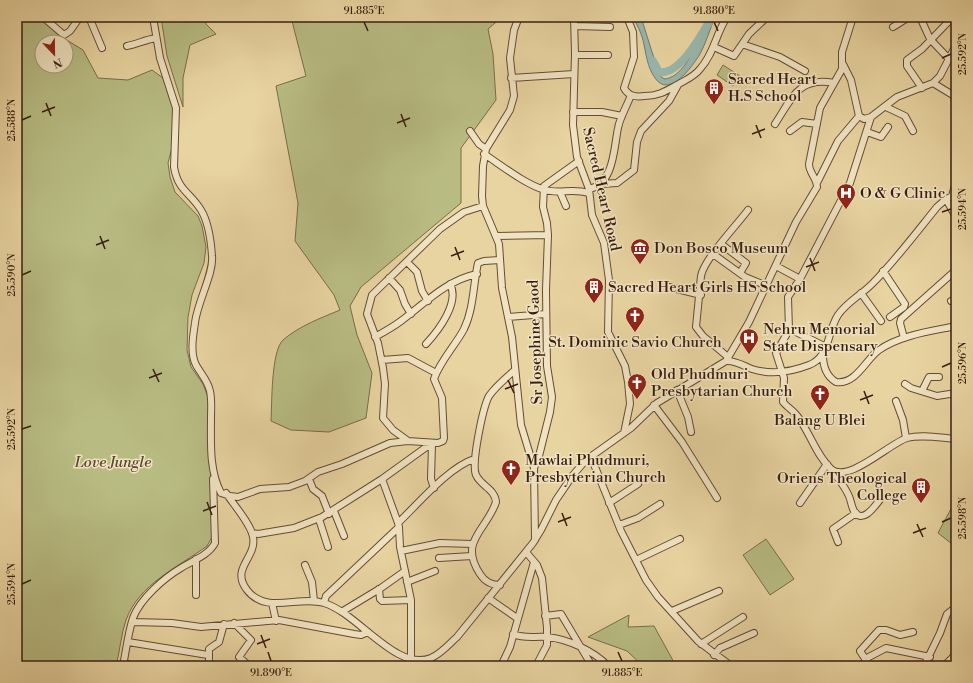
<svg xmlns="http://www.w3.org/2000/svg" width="973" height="683" font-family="'Libre Bodoni',serif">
<rect width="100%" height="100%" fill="#e8d4a1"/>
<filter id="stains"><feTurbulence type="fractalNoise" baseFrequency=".005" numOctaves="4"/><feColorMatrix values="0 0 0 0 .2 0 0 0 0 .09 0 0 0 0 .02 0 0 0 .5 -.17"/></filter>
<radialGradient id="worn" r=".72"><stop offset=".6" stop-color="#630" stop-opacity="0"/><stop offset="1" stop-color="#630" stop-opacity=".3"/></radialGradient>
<path fill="#b8bc83" stroke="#786d4a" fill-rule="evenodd" d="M17,17H51L65,39L83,50L98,78L128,80L152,70L163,78L173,104L174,140L168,163L170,177L175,192L198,216L202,226L206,247L204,263L192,295L188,317L187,350L191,367L203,384L209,400L212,537L207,546C177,568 139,584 126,620C121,634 120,651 116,666H17ZM42,42H66V66H42Z
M161,17H204L206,24L216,34L190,45L183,78V107L167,56Z
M291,17H502L488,29L493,54L496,100L461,148V203L361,287L350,306L357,335L372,373L366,418L329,432L291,430L271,421C272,404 271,351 283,340C299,326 321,318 340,310L334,295L295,241L298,203L276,86L306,76Z
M723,65L740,76L733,86L717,75Z
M952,507L956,510V547L938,533Z
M766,539L794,579L770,595L743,555Z
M629,615L628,627L654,626L676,666H643L627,651L588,637Z"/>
<path fill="#99b7ae" stroke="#727a6f" d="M633,17H641L659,74L661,77L665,79C688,76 700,34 707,17H715C710,29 706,43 700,54C692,67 669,99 655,78C647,67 646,53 643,40C641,32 637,25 633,17Z"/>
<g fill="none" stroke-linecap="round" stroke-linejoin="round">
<path stroke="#99b7ae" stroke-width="8" d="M653,61L659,72C680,76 703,32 712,17"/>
<defs>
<path id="minor" d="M43,17L64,35L70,31L80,17
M89,17L102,48
M153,17L160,58L176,108L174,167C178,191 190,192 201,210C209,223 211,241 212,256C214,273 197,303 195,323C193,336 190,353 196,365C201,374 208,381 210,391C212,400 211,410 211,418C211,443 209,470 221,493L230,496L238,497L260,489L289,487L305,481L318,472L342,464L390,443L408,441L438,443L443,441L444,438L442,398L434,379C440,361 455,346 464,329C474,308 473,285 478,263L484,261L500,260
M519,17L514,30L510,58L514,96L510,110L486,149L483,166L482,196L483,206L499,244L502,288L512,337L521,425L534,468
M574,17L575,54L573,125L577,157L589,189L592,215L604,243L609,280L608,332L625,366L628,382L630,404L624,433
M627,17L633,32L634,57L624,88C629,97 636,97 645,96C658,96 666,91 677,85C685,80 694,77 700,69C714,54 716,33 727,17
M669,17L670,18
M920,17L930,39L949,59
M954,17L956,27
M575,26L610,27
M893,27L909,17
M742,44L780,57L805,71
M127,46C138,44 144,40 156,38
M714,47L734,56L749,34L767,17
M575,55H608
M843,64L851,80L859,116L864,119L871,117L897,97L933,83L940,76L956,45
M511,78L574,74
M933,83L956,97
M922,88L907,66V60L922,49L953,17
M886,107L905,116L913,131
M573,112H602L622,116
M871,117L850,183L800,279L788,297L789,330L776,353L784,378L783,402C787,407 794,411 798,417C810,433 816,455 831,469C848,484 890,443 907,438C922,434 941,438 956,439
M775,124C792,98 799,76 834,83
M470,131L479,144L486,149
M790,131L802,122L817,124
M867,132L881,137L888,127
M484,154C501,165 526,185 545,190C559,194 574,188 588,193
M817,183L838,141L859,116
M601,184L617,183L634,170L637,142L641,131L669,101L678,85
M589,189C614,185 614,147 618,128C620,117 627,106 631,95
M560,192L566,206
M952,196L956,182
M946,199L956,217
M496,236L548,235
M721,244L746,263L740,273
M713,254L745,277L767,286
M407,262L417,272L422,291L428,301
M776,266L800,279
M883,271L905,304L904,307L890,317
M389,278L400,290L405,304L411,314
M669,287L701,295
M861,293L881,321
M951,301L956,299
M508,317L546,314
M796,332L826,347
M375,337C384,332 393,327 401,321C425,303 447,280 477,274
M904,338L900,323L901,319L956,270
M426,344C439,330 460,302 450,284
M823,355C823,366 826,376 836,382C856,385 866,359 879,350C900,335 932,331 956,326
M728,357L703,336L696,327L701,276C704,259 737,225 748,210
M382,360L408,358L436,373
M726,361L749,322L796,222L817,187C817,178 809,173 809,164L820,108L842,69V52L853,17
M905,384L911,388L937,396L956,393
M677,390L688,417L691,432
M922,391L929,377H939
M896,401L903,420L906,438
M654,405L682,442L717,498
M408,441L393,430L383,418L385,384L383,368L378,343L367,314L372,295L440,229L464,212L483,206
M432,444L431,479L434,488
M591,457L621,531L646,580L658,597L698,641L731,666
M832,471C838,478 844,486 848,494C851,499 851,506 854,511C863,526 877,503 882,497
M309,479L313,489L322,496L329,514
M382,479L398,523
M226,493C233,504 251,524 253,537C257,558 230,568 247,590C266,615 299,595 324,603C358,613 396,672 431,658C442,653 449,644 457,637L533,543L541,530L556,500L573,475L586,460L631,428L657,403L726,361C735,360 744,366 752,369C771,375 791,372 809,365C830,357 827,332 838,315C847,302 861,295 872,284C895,261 916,233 937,207L945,200L956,194
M609,503L638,484
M800,503L827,464
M334,511L344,536
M319,519L328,547
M619,525L638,518L660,504
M399,527L400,547L411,600V658
M252,533L258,534L294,528L322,517L382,479L432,443
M535,540L534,468L539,456L550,412L552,397L547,366L546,290L548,235L547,223L543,207L544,186L579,161
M838,542L833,529L856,513
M401,551L440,543L472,544
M526,552L537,565L542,578L547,628V645L536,666
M439,558L472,556
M196,559V595
M636,560L680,539
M305,565L312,582L314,601
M407,582L435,571
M500,585C491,585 485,582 480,574C458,541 487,530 496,502C495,489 481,486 476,475C471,464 483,407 489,396C496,386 506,378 515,370
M379,589L380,599L382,601L411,600
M488,598L517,618
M272,603L276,621
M324,603L326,596L399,527L398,523C418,504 449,467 474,459
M343,611L381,588L405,571
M672,611L719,591
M545,616L561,614L592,666
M132,622L172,623L201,627L279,620L354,634L361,635L368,632
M234,623L251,640L239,657L248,665
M513,634C525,639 535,636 547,637C568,639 594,651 608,666
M128,642L208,655
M701,644L743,617
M714,655L720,648L754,633
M865,659L886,648L930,657
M123,663L136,666
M123,666C126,651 128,633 133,618C140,599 164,578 181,568C192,561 209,555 215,543L213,479
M209,666V649L219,642L224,624
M501,666L510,647L534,562
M870,666L860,651L879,630H886L900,635L913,632
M924,666L940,633L947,614L952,610H956
M944,666L954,656"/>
</defs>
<use href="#minor" stroke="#644c34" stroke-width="8"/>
<use href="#minor" stroke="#f0e3c2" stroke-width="6"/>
</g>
<path fill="none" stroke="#381e10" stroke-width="1.5" d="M364,22L368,31M714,22L718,31M942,58L951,54M46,103L51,116M42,112L55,107M401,114L406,127M22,120L31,116M397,123L410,118M756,125L761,138M752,134L765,129M942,212L951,209M100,236L105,249M96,245L109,240M455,247L460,260M451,256L464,251M810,258L815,271M806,267L819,262M22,275L31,271M942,367L951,363M153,369L159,382M149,378L162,373M508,380L514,393M505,389L518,384M864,391L869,404M860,400L873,395M22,429L31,426M207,502L212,515M203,511L216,506M562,513L567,526M558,522L571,517M942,522L951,518M917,524L923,537M913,533L926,528M22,584L31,580M261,635L266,648M257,644L270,639M268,652L271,661M618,652L622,661"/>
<defs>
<symbol id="building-pin" viewBox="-11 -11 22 30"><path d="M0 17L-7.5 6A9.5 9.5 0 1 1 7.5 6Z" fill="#8f2418" stroke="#f0e3c2"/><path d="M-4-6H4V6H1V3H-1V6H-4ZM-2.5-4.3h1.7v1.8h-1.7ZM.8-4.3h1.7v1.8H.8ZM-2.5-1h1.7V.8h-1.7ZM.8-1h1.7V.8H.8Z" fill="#fff"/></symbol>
<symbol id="hospital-pin" viewBox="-11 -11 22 30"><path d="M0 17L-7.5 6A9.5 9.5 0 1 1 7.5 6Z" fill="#8f2418" stroke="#f0e3c2"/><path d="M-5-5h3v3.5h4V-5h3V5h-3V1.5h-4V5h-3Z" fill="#fff"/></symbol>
<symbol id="museum-pin" viewBox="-11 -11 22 30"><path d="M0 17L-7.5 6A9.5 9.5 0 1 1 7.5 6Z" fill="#8f2418" stroke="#f0e3c2"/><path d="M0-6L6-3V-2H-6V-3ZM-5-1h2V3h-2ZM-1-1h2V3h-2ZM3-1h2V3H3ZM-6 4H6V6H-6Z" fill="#fff"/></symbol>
<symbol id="church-pin" viewBox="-11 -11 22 30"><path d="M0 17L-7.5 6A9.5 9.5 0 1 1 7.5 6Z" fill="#8f2418" stroke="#f0e3c2"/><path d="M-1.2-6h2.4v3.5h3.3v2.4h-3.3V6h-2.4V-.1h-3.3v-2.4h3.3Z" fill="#fff"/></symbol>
</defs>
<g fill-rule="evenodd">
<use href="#building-pin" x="703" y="77" width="22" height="30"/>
<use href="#hospital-pin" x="835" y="182" width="22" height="30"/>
<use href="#museum-pin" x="629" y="237" width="22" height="30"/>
<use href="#building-pin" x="583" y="276" width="22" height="30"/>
<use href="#church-pin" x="624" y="305" width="22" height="30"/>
<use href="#hospital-pin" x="738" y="327" width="22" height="30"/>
<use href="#church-pin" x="626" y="372" width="22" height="30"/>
<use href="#church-pin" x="809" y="383" width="22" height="30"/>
<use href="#church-pin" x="500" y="458" width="22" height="30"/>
<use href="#building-pin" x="910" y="476" width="22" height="30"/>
</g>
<g text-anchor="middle" stroke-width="3" stroke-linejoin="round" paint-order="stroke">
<g font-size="15" fill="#381e10" stroke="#f0e3c2" text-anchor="start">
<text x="728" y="84">Sacred Heart<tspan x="728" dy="17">H.S School</tspan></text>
<text x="860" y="198">O &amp; G Clinic</text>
<text x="654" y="253">Don Bosco Museum</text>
<text x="608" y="292">Sacred Heart Girls HS School</text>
<text x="763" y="334">Nehru Memorial<tspan x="763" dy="17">State Dispensary</tspan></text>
<text x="635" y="347" text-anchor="middle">St. Dominic Savio Church</text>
<text x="651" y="379">Old Phudmuri<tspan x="651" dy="17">Presbytarian Church</tspan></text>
<text x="820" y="425" text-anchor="middle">Balang U Blei</text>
<text x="525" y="465">Mawlai Phudmuri,<tspan x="525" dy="17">Presbyterian Church</tspan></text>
<text x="907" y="483" text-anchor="end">Oriens Theological<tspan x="907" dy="17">College</tspan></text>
</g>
<g font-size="15" fill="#381e10" stroke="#f0e3c2">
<text transform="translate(602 189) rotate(77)" y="5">Sacred Heart Road</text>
<text transform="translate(535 342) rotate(-92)" y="5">Sr Josephine Gaod</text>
</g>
<g font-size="15" font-style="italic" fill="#58462d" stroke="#f0e3c2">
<text x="113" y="467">Love Jungle</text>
</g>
</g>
<rect width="973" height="683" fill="none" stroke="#e8d4a1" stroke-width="44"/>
<g transform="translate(54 54) rotate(158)"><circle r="19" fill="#f0e3c2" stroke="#a6947b"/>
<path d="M0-3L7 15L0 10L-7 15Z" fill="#8f2418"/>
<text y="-6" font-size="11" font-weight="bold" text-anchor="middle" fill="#381e10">N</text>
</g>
<rect x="22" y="22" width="929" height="639" fill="none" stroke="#381e10" stroke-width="1.5"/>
<g font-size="10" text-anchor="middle" fill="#381e10">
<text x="364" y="14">91.885°E</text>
<text x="714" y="14">91.880°E</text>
<text transform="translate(962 54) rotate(-90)" y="4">25.592°N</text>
<text transform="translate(11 120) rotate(-90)" y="4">25.588°N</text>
<text transform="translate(962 209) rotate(-90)" y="4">25.594°N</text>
<text transform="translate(11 275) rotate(-90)" y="4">25.590°N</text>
<text transform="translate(962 363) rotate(-90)" y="4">25.596°N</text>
<text transform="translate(11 429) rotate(-90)" y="4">25.592°N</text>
<text transform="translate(962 518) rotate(-90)" y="4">25.598°N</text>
<text transform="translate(11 584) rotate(-90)" y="4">25.594°N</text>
<text x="271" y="676">91.890°E</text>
<text x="622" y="676">91.885°E</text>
</g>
<rect width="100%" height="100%" filter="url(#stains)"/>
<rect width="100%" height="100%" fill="url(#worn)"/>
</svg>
